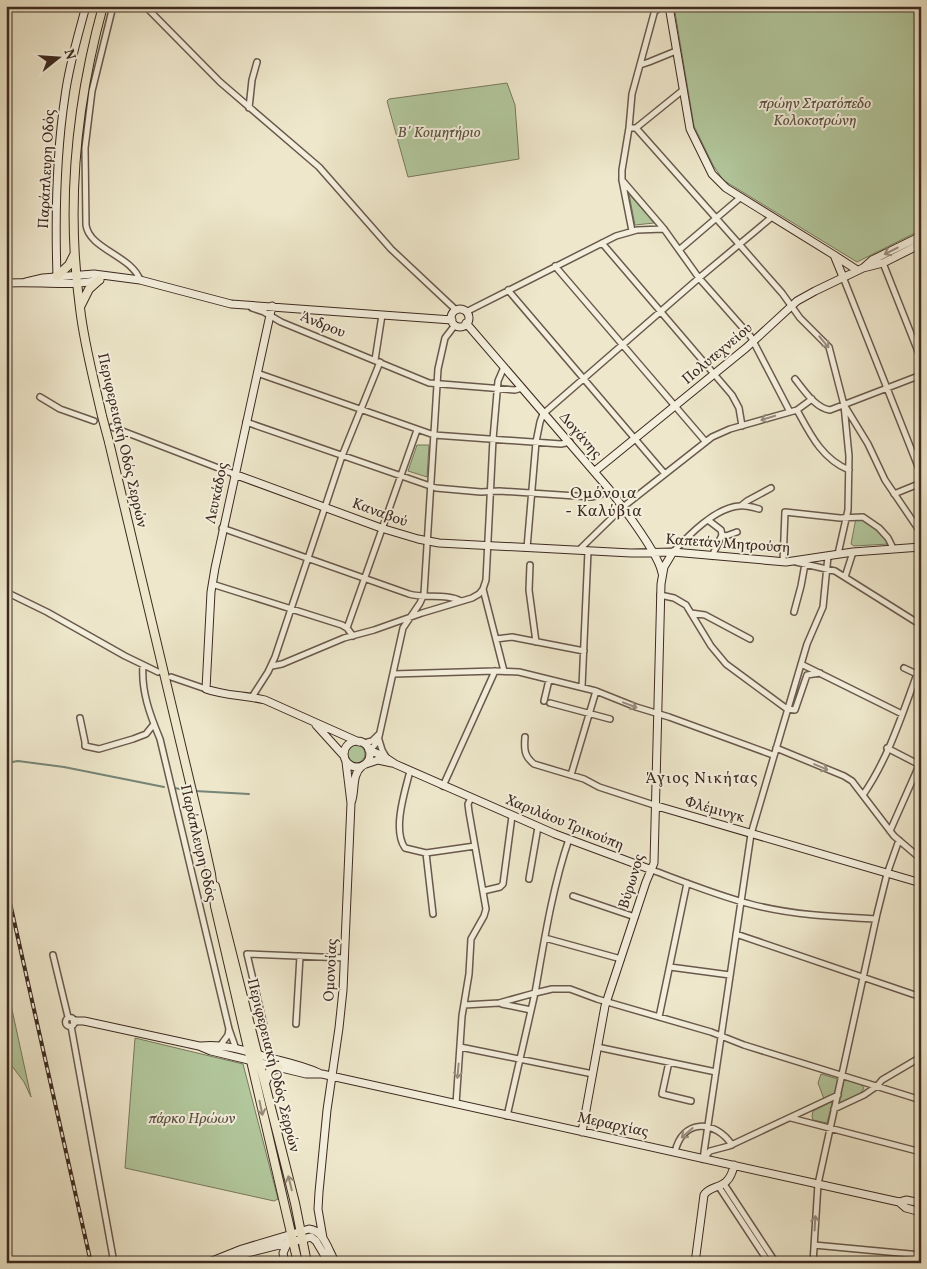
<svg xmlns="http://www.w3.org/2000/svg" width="927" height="1269" font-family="Vollkorn,serif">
<rect width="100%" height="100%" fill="#eee7cb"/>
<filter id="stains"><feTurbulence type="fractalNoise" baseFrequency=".004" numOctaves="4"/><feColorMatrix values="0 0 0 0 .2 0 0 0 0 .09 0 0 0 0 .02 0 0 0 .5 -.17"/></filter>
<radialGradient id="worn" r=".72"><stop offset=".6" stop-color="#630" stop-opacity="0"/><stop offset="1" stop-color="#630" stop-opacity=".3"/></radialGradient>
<path fill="#b2c79c" stroke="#78785e" d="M674,6H921V230L857,262L723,180L713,165L694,126Z
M507,83L515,105L519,159L408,177L387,101L389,99Z
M629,194L654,223L635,225Z
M417,445H429L427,477L408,471Z
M856,518C870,520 883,531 889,544L854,546L851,544Z
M347 754a9 9 0 1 1 18 0a9 9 0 1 1-18 0Z
M6,982L31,1097L24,1082L6,1058Z
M135,1038L243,1064L278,1199L274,1201L125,1168Z
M821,1074L838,1079L835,1094L824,1099L818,1083Z
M846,1079L861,1084L864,1088L860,1094L839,1103L843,1082Z
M833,1101L827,1123L813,1120L812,1116L813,1111Z"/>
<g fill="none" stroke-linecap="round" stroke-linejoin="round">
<path stroke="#758577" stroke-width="2" d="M6,763L18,761L64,767L164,787
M175,788L184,790
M195,791L249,794"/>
<defs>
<path id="street" d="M113,6L92,91L85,148L86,225C89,249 132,256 140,280
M145,6L220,82L319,167L391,249L456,310
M654,12L662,6H666L669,10
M640,65L649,62L676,51
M249,108L252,80L257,62
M629,128H636L739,244L782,293L800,318L829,347L844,405L849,456L848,510L838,554
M636,128L683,90
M622,180L664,229L699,278L751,337L790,412
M632,231L622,180V170L629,128L632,94L656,6
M602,243L732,395L739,408L742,426
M679,250L741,197
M883,263L921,359
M555,266L705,441
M843,277L921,474
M508,290L665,474
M252,308L264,312L281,322L429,383L515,390L522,388
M466,312L616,236L637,230L664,229
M375,360L382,315
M257,373L434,435L561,444L570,442
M795,379C804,390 815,408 830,410L921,375
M40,397L60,409L94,421
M846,408L868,444L885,480L921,533
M797,410C810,434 822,459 849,470
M246,422L436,488L481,492L499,491L591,497L600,495L609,489
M112,427L234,474
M894,494L921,483
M742,505L747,501L771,488
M708,520L721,530L722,535
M222,528L409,594C425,599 446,593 461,601
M722,535L726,536L737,532
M527,548L536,442L540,422L543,414L699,278L772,217
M579,550L623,507L712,437L730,429L797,410L812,399
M673,552C689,535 715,508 739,506C746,505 752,507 759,509
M712,556L722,535
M783,562L785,512L840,518L863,517L879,528L888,538L893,548
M796,562L835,571L921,625
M530,565L529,590L536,642
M845,577L853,552
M212,584L342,625L347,628L353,636
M6,592L47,612L125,656L158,672
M660,595L674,598L686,605L711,646L726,664L787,709L795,710L807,675L820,673
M794,612L801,586L805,564
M691,613L705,615L750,639
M347,628L417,430
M496,639L512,637L584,651
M801,664L902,714
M143,665C141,691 150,715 160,739L229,1029L236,1049
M272,666L282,664L344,638L374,630L422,613L472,598L479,594L483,589
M904,668L921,676
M504,671L483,589L486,580L493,439L498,381L504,367
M393,674L495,671L519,672L596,691L636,707L669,717L773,755
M171,677L206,689
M582,687L588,551
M252,697L268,672L275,657L342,456L380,362
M544,701L549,680
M550,703L610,719
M80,718L85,742V746L99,749L133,739L146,734L154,724
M525,737C524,749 524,756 534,764L584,779L599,787L657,806
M379,740L382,750L386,757
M364,743L372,741L378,735
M776,748L844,776L852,781L894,836L921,859
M887,748L920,765
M368,749L373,747L378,741L403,628L420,603L424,594L438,369L445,338L455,325
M410,771C405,791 392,830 405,848L426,853
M571,775L596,691
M443,786L495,671
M863,795C888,759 902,715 917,674
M890,831L921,761
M569,839C552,889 544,942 535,993L552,989H570L597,999L711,1032L744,1045L921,1100
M652,870C684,882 716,895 750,904C791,915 834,917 876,919
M529,879L538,827
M483,891L500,887L503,884L512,816
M573,896L635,917
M433,914L426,853L475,846
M736,934L921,997
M545,938L621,959
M53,955L68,1017
M670,967L730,975
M502,1004L531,1010
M464,1005L499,1003L535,993L507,1116
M659,1017L687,883
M65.5 1022a4.5 4.5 0 1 1 9 0a4.5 4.5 0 1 1-9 0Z
M296,1024L300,956
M71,1026L114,1263
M264,1026L247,954L345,958
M220,1046L228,1035L229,1029
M460,1047L593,1074
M597,1047L716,1072
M669,1062L662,1094L691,1101
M456,1104L462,1016L469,974L471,939L484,916L486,909L469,812L468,804L471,798
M834,1109L864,1095L877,1086L882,1080L921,1057
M791,1118L921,1152
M675,1152C682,1119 715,1119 732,1145
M703,1159L751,834L807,644L823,607L828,556
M703,1159L710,1151L729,1146L838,1095
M724,1184L776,1263
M719,1187L769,1263
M814,1245L921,1255
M813,1263L818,1184L877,914L887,874L899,840"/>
<path id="secondary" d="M669,6L690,129L712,174L726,188L834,255L843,277
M834,255L857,270
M863,268L883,263L921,244
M57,276C55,216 56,156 65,96C69,65 78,36 86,6
M26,282L43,278L94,274L140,280L231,304L452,320
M6,283C38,281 69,287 100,280
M272,306L215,568L211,592L206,689C225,696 245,695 265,700L359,742
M451 318a9 9 0 1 1 18 0a9 9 0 1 1-18 0Z
M466,323L609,489C622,506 659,554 662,573
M595,471L746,348L797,301L815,291L863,268L872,260L921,236
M234,474L381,528L418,539L439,543L631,553L673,552L786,562L853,552L921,547
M316,725L344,756
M344 754a13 13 0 1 1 26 0a13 13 0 1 1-26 0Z
M369,750L383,756L395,764L555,834L652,870
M346,762L351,803
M366,764L378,760L392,763
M657,806L921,883
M74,1021H84L199,1046L211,1051L306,1074H322L899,1202L906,1200L921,1203
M201,1046C226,1043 251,1053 274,1059C290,1063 304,1066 319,1073
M582,1132L605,1006L646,882L654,863L661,584L664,567L673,552
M899,1202L906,1208L921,1212
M323,1238L318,1209L319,1192L327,1110L339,1028L343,990L351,803C356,791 351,775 362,766
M232,1257L311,1237L316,1241L329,1263
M207,1263L242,1249L309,1229C325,1231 328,1251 336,1263
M285,1263L283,1253L288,1242
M695,1263L704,1195C711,1183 729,1192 734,1165"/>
<path id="primary" d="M57,276L69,265L74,255
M80,307L89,289L99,280
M102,416C94,380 84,344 80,308C66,207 76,104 103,6
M109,442L201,829L211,874L215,906L298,1263
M215,886L295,1203L307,1263
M265,1083L270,1071L279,1068"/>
</defs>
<use href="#street" stroke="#69594c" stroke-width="8"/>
<use href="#secondary" stroke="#3d2a21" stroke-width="9"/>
<use href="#primary" stroke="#3d2a21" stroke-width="10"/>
<use href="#street" stroke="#f4efdd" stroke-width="5"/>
<use href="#secondary" stroke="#f4efdd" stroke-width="7"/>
<use href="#primary" stroke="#eee7cb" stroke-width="8"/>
<defs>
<path id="rail" d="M6,885L91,1263"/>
</defs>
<use href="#rail" stroke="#3d2a21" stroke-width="4"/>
<use href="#rail" stroke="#f4efdd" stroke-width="2" stroke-dasharray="5.5" stroke-linecap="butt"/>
<defs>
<path id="primary-bridge" d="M102,416L109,442"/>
</defs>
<use href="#primary-bridge" stroke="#3d2a21" stroke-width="10" stroke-linecap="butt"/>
<use href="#primary-bridge" stroke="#eee7cb" stroke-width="8"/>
</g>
<defs><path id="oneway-shaft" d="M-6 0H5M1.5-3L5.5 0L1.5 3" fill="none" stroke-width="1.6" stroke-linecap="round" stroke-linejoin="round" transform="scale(1.25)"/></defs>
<g stroke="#988c7f">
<use href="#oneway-shaft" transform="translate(891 251) rotate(153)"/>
<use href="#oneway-shaft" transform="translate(824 342) rotate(50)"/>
<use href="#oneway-shaft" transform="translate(768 418) rotate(163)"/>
<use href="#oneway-shaft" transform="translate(630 705) rotate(21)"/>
<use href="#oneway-shaft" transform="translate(821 767) rotate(23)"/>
<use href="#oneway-shaft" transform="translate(458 1071) rotate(95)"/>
<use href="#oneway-shaft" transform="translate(687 1133) rotate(139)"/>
<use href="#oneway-shaft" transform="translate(815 1223) rotate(-87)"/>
</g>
<g stroke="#968876">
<use href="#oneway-shaft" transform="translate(261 1108) rotate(78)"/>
<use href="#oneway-shaft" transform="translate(290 1183) rotate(-104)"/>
</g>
<g text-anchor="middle" stroke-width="4" stroke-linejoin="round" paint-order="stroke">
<g font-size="15" font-style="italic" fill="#5a5140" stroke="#f4efdd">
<text x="815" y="108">πρώην Στρατόπεδο<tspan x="815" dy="17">Κολοκοτρώνη</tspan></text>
<text x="439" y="137">Β΄ Κοιμητήριο</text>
<text x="192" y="1123">πάρκο Ηρώων</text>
</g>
<g font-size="15" fill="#3d2a21" stroke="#f4efdd">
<text transform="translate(46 169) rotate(-87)" y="5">Παράπλευρη Οδός</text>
<text transform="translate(323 324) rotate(22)" y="5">Άνδρου</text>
<text transform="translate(717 353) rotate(-40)" y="5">Πολυτεχνείου</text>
<text transform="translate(581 435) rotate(49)" y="5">Δογάνης</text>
<text transform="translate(123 440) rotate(77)" y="5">Περιφερειακή Οδός Σερρών</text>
<text transform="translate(216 493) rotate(-78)" y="5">Λευκάδος</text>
<text transform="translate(380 512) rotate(20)" y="5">Καναβού</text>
<text transform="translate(728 543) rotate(4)" y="5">Καπετάν Μητρούση</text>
<text transform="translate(715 809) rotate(16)" y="5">Φλέμινγκ</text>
<text transform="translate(565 822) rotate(22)" y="5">Χαριλάου Τρικούπη</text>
<text transform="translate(199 843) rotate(77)" y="5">Παράπλευρη Οδός</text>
<text transform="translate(631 881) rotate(-73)" y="5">Βύρωνος</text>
<text transform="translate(330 970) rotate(-87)" y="5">Ομονοίας</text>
<text transform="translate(274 1065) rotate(76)" y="5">Περιφερειακή Οδός Σερρών</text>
<text transform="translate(613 1124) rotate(12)" y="5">Μεραρχίας</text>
</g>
<g font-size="16" letter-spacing="1" fill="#3d2a21" stroke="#f4efdd">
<text x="604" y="498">Ομόνοια<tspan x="604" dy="18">- Καλύβια</tspan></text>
<text x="702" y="783">Άγιος Νικήτας</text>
</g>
</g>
<rect width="927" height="1269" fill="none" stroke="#eee7cb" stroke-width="25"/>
<rect x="8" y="8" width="912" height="1254" fill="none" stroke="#3d2a21" stroke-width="2.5"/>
<rect x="12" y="12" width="902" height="1244" fill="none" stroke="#3d2a21"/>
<g transform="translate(58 58) rotate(73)" stroke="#f4efdd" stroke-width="4" paint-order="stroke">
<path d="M0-4L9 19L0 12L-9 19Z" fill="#3d2a21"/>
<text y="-8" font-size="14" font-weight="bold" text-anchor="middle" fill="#3d2a21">N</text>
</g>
<rect width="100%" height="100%" filter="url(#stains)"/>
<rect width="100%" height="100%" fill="url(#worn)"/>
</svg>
